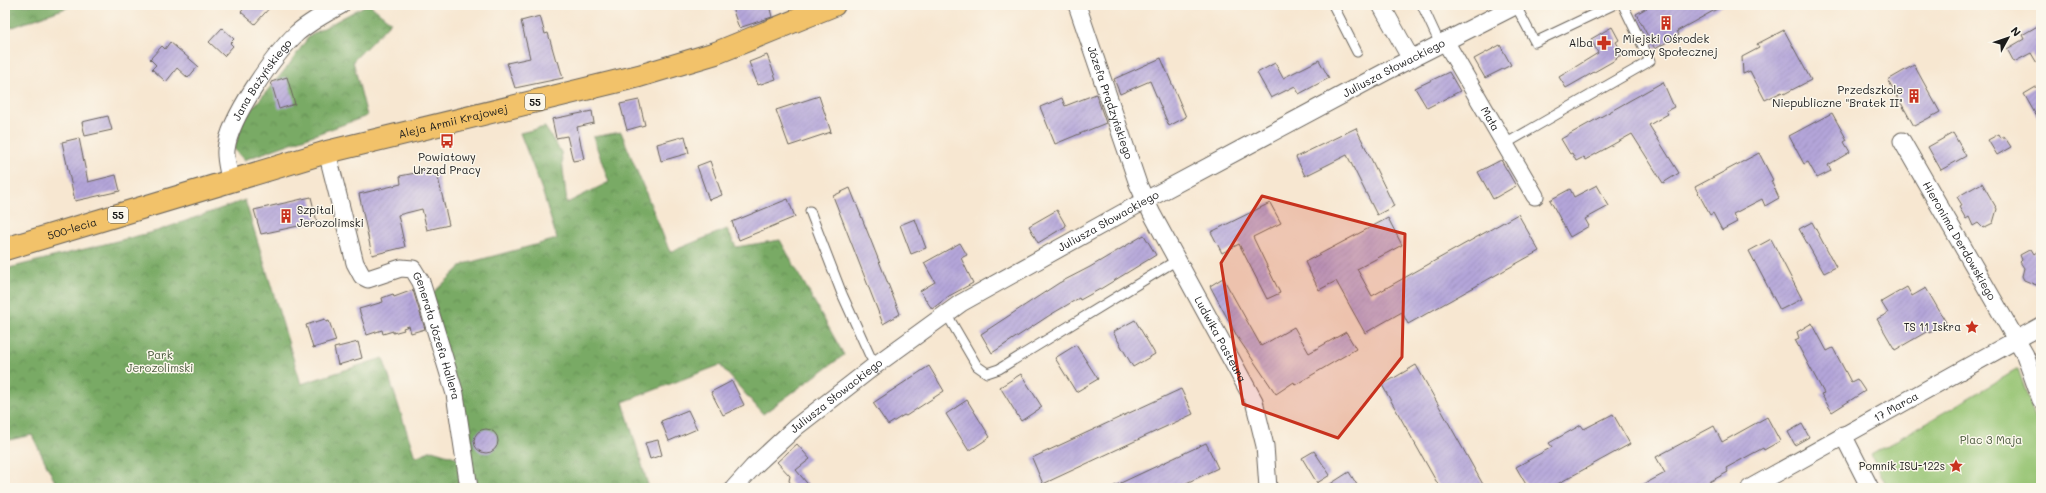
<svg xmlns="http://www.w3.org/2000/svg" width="2046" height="493" font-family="Mali,sans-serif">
<defs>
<pattern id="forest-crowns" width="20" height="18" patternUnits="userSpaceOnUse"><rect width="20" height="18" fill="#79aa65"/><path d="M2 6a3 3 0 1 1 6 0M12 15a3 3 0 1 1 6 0" fill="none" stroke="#628a52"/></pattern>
<pattern id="building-hatch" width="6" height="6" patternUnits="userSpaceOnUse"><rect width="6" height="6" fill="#b4a5d9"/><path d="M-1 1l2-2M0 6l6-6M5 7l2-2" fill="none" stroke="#9a8dba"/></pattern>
</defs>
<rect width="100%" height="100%" fill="#fbf7ec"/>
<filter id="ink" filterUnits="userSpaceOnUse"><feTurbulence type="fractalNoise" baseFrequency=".025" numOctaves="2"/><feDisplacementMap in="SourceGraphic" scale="8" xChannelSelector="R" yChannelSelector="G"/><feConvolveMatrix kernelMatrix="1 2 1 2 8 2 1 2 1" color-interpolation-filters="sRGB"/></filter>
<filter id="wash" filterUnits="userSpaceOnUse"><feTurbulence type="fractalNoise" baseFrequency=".012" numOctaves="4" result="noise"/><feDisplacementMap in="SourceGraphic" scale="16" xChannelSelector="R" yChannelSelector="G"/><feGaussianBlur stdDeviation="0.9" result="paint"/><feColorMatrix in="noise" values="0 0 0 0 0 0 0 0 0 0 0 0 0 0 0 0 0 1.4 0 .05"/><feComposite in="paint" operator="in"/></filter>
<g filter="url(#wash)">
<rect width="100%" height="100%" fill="#f7e7d1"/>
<path fill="#97c473" stroke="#5a7048" d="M2018,369L2041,434V488H1888L1871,455Z"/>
<path fill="url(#forest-crowns)" stroke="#4a6340" d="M5,5H74L5,30Z
M366,5H370L391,22L353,61L367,116L244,160L234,149L244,118L289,65L309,36Z
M545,127L561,152L567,203L609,182L593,137L621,132L670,252L727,229L736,247L780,240L844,355L763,414L720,365L623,402L649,488H58L32,435L5,441V269L157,231L245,200L301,384L383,358L415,457L432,450L472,462L432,294L464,264L557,239L542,190L520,133Z"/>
<g id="blocks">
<path fill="url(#building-hatch)" d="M247,5H272L255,24L241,12Z
M731,5H769L772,17L739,28Z
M1652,5H1724L1677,31L1679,35L1655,49L1636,14Z
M540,16L545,34L548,33L556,61H558L563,78L515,88L507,63L530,58L521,21Z
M2041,24V70L2031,53L2014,62L2007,49L2024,39L2022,35Z
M1612,27L1619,40L1616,42L1623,54L1616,58L1617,59L1566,88L1559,77L1598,53L1591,39Z
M222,28L234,39L230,43L233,46L224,56L209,42Z
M1784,30L1811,80L1784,94L1782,92L1765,100L1750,71L1743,74L1742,57L1759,48L1757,44Z
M170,42L198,66L188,78L177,68L166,82L152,69L156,65L150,59L162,46L165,49Z
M1500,45L1511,65L1485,78L1474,59Z
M767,55L776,79L758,85L749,62Z
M1161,58L1186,117L1169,126L1150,81L1120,94L1114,79Z
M1319,60L1329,78L1299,94L1295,86L1271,98L1257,73L1275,63L1283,78Z
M1914,65L1940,112L1914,126L1888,80Z
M1449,72L1460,91L1427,108L1415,88Z
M287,77L295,104L279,109L271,82Z
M1663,82L1674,107L1666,111L1668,114L1649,125L1679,173L1663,183L1632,134L1585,160L1584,157L1576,161L1572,153L1570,154L1561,139Z
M2041,84V124L2024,94Z
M1096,94L1106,123L1055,144L1040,107L1062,98L1065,106Z
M819,96L831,132L789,146L776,110Z
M639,100L645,125L627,130L620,104Z
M592,111L594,123L577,127L584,159L573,161L567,136L556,138L552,119Z
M1832,113L1847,140L1844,142L1850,152L1828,165L1831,171L1817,178L1808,162L1804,164L1789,136Z
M108,116L112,130L85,136L82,122Z
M1356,128L1394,206L1377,215L1347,155L1305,176L1296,157Z
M1953,133L1966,156L1941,170L1928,147Z
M1999,134L2001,138L2004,136L2011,147L1997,155L1988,140Z
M685,136L689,153L661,161L657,144Z
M79,138L88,182L116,175L120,191L75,201L62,142Z
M1759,153L1773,180L1771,181L1779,198L1765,206L1762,199L1733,214L1737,222L1722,230L1713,213L1710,215L1695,187Z
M1501,160L1516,186L1493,199L1478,172Z
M710,161L722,195L709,200L697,166Z
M436,169L449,225L427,230L422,209L398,215L405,247L372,255L359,194L401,184L400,176Z
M1982,183L1997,209L1993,223L1983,228L1978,223L1973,226L1969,217L1966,219L1959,207L1962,205L1957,197Z
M1597,185L1609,206L1585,219L1589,226L1570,237L1550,200L1570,189L1574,197Z
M850,188L900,314L883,324L833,196Z
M311,197L317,222L261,234L254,210Z
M788,199L795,217L739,240L732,222Z
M1270,203L1281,223L1253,237L1280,293L1267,299L1239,244L1222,253L1211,232Z
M1057,210L1066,226L1038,243L1029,226Z
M1518,214L1539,251L1408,324L1402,312L1365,333L1336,281L1319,290L1305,262L1388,218L1402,245L1357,269L1372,296Z
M915,219L926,248L911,254L900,225Z
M1812,222L1836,267L1824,273L1799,229Z
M1144,235L1156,255L1102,288L1080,300L1079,298L1050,315L992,353L981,334L1059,283L1090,267Z
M1771,239L1802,299L1780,310L1749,251Z
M960,243L967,255L961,258L973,283L949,296L932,309L920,291L935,282L924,263Z
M2031,249L2034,254L2041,249V287L2024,280L2022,276L2024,268L2020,262L2022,260L2020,255Z
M1223,278L1261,346L1294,327L1309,353L1346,332L1356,349L1295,385L1294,382L1276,394L1238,338L1210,286Z
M1907,287L1912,296L1926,288L1947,324L1929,333L1928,331L1895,350L1877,319L1888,313L1881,302Z
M413,290L425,329L411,333L409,326L403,328L404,330L393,333V331L383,334L382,330L367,335L359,309L383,302L382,298L393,294L394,297Z
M325,319L326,322L329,321L336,341L313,348L306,325Z
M1135,320L1155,354L1133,367L1113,332Z
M1812,323L1827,351L1833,348L1851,382L1857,379L1865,391L1832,412L1821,394L1824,393L1795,340L1799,338L1797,332Z
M358,342L362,358L338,365L334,348Z
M1076,345L1098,379L1076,392L1055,358Z
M1416,365L1485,488H1440L1382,385Z
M929,366L944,391L906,416L904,415L888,425L873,403Z
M1021,374L1042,407L1021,421L1000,387Z
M732,381L744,405L723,415L711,392Z
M1181,389L1193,414L1043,484L1032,458Z
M967,400L990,437L969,451L946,414Z
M688,410L697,429L669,441L661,421Z
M1613,414L1630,444L1550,488H1528L1516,467L1552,447L1549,443L1581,425L1584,429Z
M1767,417L1780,441L1764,450L1763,448L1726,468L1728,472L1698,488H1637L1665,473L1656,457L1714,426L1722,442Z
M1802,424L1809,437L1795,445L1788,432Z
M474 441a12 12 0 1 1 24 0a12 12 0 1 1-24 0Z
M658,440L662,455L650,459L645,443Z
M1206,443L1218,468L1176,488H1110Z
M797,444L810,459L796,470L811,488H794L789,481L790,476L777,462Z
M1314,451L1330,475L1317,483L1302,458Z
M1349,472L1359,488H1324Z"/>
</g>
</g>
<g filter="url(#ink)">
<use href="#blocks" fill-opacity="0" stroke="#69635b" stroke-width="1"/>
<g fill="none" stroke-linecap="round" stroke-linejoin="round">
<defs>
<path id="lane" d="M1333,5L1357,52
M1422,5L1440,44
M1516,6L1535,42L1613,5
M1505,144L1650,61L1623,5
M810,211L842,294L870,356L877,364
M946,313L977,366L987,373L999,369L1177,260"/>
<g id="street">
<path id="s1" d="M1077,5L1138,184L1152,214L1254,401L1265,446L1268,488"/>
<path d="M1381,5L1411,59"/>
<path id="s2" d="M1445,41L1535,196"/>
<path id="s3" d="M1902,141L2025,355L2041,400"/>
<path id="s4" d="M327,152L355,263L362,276L368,279L401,268L413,269L421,282L455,394L469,488"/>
<path id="s5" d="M230,181C229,171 225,160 226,150C229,118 274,55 297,33C310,22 326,13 341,5"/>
<path d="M1843,435L1870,488"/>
<path id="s6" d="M734,488L753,467L796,427L877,364L961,303L1146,200L1387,71L1517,5"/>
<path id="s7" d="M1750,488L2041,326"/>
</g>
<g id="primary">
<path id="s8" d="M5,249L327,152L639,76L716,53L834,5"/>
</g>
</defs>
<use href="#lane" stroke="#69635b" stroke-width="11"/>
<use href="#street" stroke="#69635b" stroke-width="19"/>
<use href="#primary" stroke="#69635b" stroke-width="24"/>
<use href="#lane" stroke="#fff" stroke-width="9"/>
<use href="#street" stroke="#fff" stroke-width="17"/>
<use href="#primary" stroke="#f2c26a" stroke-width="22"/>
</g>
</g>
<path fill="#c8321e" fill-opacity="0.2" stroke="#c8321e" stroke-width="3" stroke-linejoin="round" d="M1262,196L1405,234L1402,357L1338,438L1243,404L1221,263Z"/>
<defs>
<symbol id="building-bare" viewBox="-9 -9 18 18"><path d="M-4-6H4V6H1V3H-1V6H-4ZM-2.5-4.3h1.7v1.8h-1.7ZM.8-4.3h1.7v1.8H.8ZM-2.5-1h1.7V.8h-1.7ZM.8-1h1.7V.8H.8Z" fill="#c8321e" stroke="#fbf7ec" stroke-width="2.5" paint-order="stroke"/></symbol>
<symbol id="pharmacy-bare" viewBox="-9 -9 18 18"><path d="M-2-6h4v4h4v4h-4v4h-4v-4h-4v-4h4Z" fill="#c8321e" stroke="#fbf7ec" stroke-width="2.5" paint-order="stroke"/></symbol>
<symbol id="bus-bare" viewBox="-9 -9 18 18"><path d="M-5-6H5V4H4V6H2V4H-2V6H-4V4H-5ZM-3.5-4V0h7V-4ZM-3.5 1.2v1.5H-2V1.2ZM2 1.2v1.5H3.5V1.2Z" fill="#c8321e" stroke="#fbf7ec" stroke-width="2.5" paint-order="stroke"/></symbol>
<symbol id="sight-bare" viewBox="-9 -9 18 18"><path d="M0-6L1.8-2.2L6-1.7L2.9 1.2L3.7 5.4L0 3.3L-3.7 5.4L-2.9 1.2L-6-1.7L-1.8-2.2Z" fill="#c8321e" stroke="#fbf7ec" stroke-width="2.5" paint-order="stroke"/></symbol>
</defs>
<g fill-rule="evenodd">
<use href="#building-bare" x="1656" y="13" width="20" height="20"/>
<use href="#pharmacy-bare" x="1594" y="33" width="20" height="20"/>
<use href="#building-bare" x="1904" y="86" width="20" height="20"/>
<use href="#bus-bare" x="437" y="131" width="20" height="20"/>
<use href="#building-bare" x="276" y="206" width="20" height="20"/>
<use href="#sight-bare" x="1962" y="317" width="20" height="20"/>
<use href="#sight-bare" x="1946" y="456" width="20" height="20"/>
</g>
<g text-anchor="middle" stroke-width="3" stroke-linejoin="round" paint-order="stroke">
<g fill="#fbf7ec" stroke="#5f5e5a" stroke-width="1">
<rect x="525" y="94" width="20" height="16" rx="3"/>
<rect x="108" y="207" width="20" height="16" rx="3"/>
</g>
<g font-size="10" font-weight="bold" fill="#1c1c1c">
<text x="535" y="106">55</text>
<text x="118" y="219">55</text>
</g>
<g font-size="11" fill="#1c1c1c" stroke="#fbf7ec" text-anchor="end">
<text x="1666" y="43" text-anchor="middle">Miejski Ośrodek<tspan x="1666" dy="13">Pomocy Społecznej</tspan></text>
<text x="1593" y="47">Alba</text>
<text x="1903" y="94">Przedszkole<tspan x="1903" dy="13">Niepubliczne "Bratek II"</tspan></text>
<text x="447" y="161" text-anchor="middle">Powiatowy<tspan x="447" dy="13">Urząd Pracy</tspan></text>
<text x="297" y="214" text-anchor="start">Szpital<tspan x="297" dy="13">Jerozolimski</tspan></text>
<text x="1961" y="331">TS 11 Iskra</text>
<text x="1945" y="470">Pomnik ISU-122s</text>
</g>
<g font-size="11" fill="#1c1c1c" stroke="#fbf7ec">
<text dy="4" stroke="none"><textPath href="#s6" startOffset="786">Juliusza Słowackiego</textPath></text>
<text dy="4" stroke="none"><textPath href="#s5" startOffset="111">Jana Bażyńskiego</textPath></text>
<text dy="4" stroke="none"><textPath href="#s1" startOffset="103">Józefa Prądzyńskiego</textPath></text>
<text dy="4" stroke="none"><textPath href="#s2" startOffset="90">Mała</textPath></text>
<text dy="4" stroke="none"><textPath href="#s8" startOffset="466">Aleja Armii Krajowej</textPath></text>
<text dy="4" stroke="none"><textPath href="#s6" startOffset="462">Juliusza Słowackiego</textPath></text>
<text dy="4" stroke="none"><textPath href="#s8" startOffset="70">500-lecia</textPath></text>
<text dy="4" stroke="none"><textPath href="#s3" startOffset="115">Hieronima Derdowskiego</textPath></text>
<text dy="4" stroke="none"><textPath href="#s4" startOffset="254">Generała Józefa Hallera</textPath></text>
<text dy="4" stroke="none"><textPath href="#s1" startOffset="365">Ludwika Pasteura</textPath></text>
<text dy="4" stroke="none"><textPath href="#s6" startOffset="138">Juliusza Słowackiego</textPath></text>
<text dy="4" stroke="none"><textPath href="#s7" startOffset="167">17 Marca</textPath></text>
</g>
<g font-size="11" fill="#47573a" stroke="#fbf7ec">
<text x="160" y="359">Park<tspan x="160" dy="13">Jerozolimski</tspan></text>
<text x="1991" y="444">Plac 3 Maja</text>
</g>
</g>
<rect width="2046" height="493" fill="none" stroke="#fbf7ec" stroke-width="20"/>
<g transform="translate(2008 38) rotate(50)" stroke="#fbf7ec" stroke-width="3" paint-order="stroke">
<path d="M0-3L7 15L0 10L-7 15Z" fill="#1c1c1c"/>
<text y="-6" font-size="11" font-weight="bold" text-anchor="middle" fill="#1c1c1c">N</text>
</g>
</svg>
